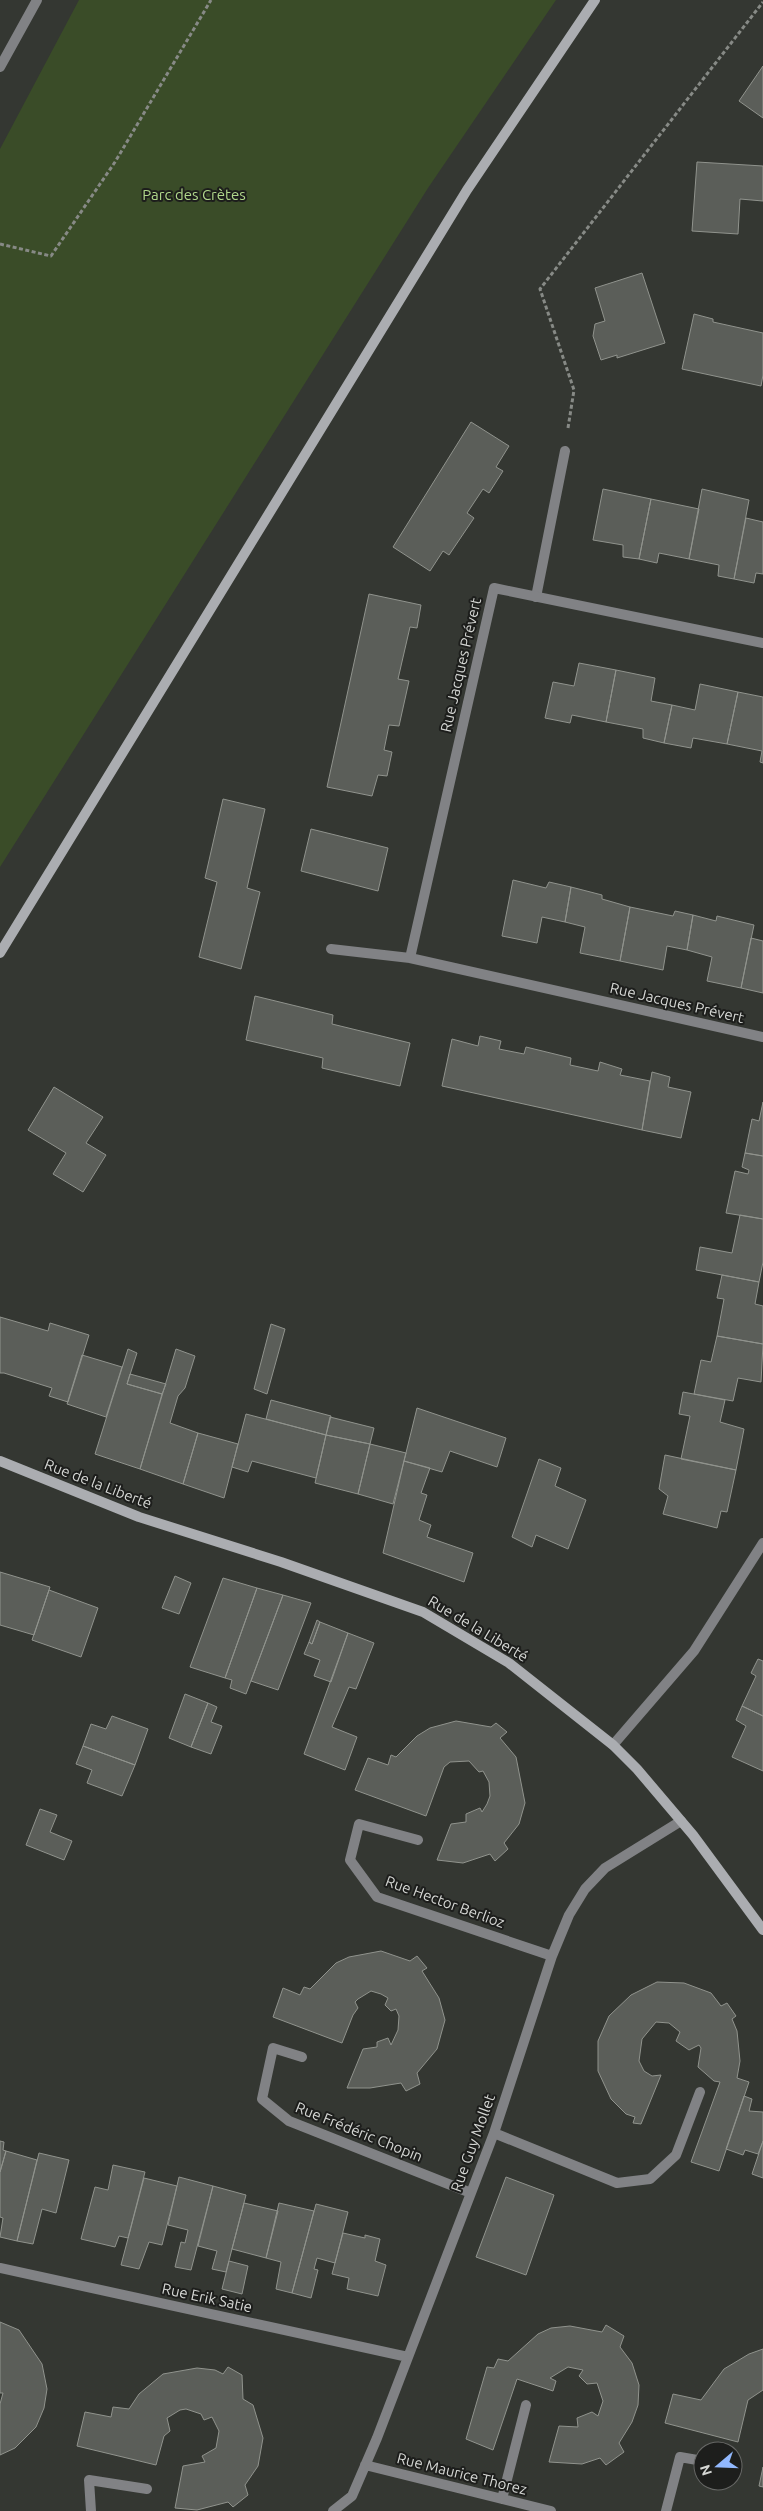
<svg xmlns="http://www.w3.org/2000/svg" width="763" height="2511" font-family="Ubuntu,sans-serif">
<rect width="100%" height="100%" fill="#343732"/>
<path fill="#3a4c28" d="M79,0H556L428,188L0,867V149Z"/>
<path fill="#5b5e59" stroke="#90938d" d="M763,66V118L739,101Z
M697,162L763,166V201L740,199L738,234L692,231Z
M642,273L665,343L617,358V355L601,360L593,336L595,324L605,321L595,288Z
M694,314L713,319V322L763,333V375L761,386L682,369Z
M471,422L509,446L496,467L503,471L489,493L483,489L467,513L474,518L449,555L443,551L430,571L393,547Z
M603,489L651,499L639,559L623,557V545L593,540Z
M702,489L749,500L734,579L718,576L719,565L689,559Z
M651,499L699,509L689,559L659,553L657,563L639,559Z
M746,518L763,522V574L756,573L754,583L734,579Z
M369,594L421,605L417,628L410,627L398,679L409,681L399,726L389,725L384,750L392,752L387,776L378,775L372,796L327,787Z
M579,663L616,670L606,722L572,715L570,723L545,718L553,682L574,686Z
M616,670L655,678L651,701L672,705L664,743L643,738V729L606,722Z
M700,684L738,692L727,744L693,738L691,748L664,743L672,705L695,710Z
M738,692L763,697V763L760,762L762,751L727,744Z
M223,799L265,809L247,888L260,892L241,969L199,957L217,882L205,878Z
M311,829L388,848L378,891L301,871Z
M513,880L546,888L549,882L571,887L565,922L542,917L537,943L502,936Z
M571,887L602,895V899L630,907L620,961L580,953L585,927L565,922Z
M630,907L673,916L675,911L693,915L687,950L667,946L663,970L620,961Z
M693,915L716,921L717,916L754,925L741,988L707,981L712,957L687,950Z
M751,938L763,941V993L741,988Z
M255,996L333,1015L332,1024L410,1043L400,1086L322,1068L323,1058L246,1040Z
M480,1036L501,1041L499,1049L524,1054L526,1047L571,1058L570,1065L598,1071L600,1062L622,1069L620,1075L650,1081L642,1130L442,1086L452,1039L478,1046Z
M652,1072L670,1077L668,1087L691,1092L681,1138L642,1130Z
M54,1087L103,1117L86,1143L106,1155L83,1192L53,1174L66,1153L28,1130Z
M763,1102V1156L745,1153L752,1119L759,1121Z
M745,1153L763,1156V1219L726,1213L735,1171L748,1174L749,1170L742,1167Z
M740,1215L763,1219V1262L759,1282L696,1270L700,1247L732,1253Z
M722,1275L759,1282L755,1304L763,1306V1344L717,1336L724,1299L717,1298Z
M0,1317L48,1331L50,1323L89,1335L68,1402L49,1396L52,1388L4,1373H0Z
M271,1324L285,1329L267,1394L254,1389Z
M717,1336L763,1344L761,1382L738,1378L733,1401L694,1394L701,1360L711,1362Z
M128,1349L137,1353L127,1384L162,1394L140,1469L95,1454Z
M176,1349L195,1356L185,1388L178,1396L170,1423L198,1433L183,1484L140,1469Z
M82,1355L122,1367L106,1417L67,1404Z
M130,1374L166,1384L162,1394L127,1384Z
M683,1392L725,1400L720,1422L744,1429L736,1470L681,1459L690,1416L679,1414Z
M271,1400L331,1416L326,1435L266,1419Z
M417,1408L506,1438L497,1467L450,1451L442,1472L404,1461Z
M246,1414L326,1435L316,1478L252,1461L248,1472L232,1467Z
M330,1417L374,1428L370,1444L326,1435Z
M198,1433L238,1444L224,1498L183,1484Z
M326,1435L370,1444L358,1494L315,1483Z
M370,1444L406,1453L393,1504L358,1494Z
M665,1455L736,1470L727,1512L721,1511L717,1528L663,1514L668,1496L659,1489Z
M539,1459L561,1468L555,1486L586,1500L568,1549L536,1535L532,1547L512,1537Z
M404,1461L430,1468L421,1493L427,1495L419,1520L431,1525L427,1537L473,1553L464,1582L383,1553Z
M0,1572L50,1587L34,1635L0,1625Z
M175,1576L191,1583L179,1614L162,1608Z
M223,1578L257,1588L225,1678L190,1667Z
M257,1588L283,1595L246,1694L230,1688L232,1680L225,1678Z
M49,1590L98,1608L81,1657L32,1640Z
M283,1595L311,1603L278,1690L251,1681Z
M317,1620L320,1622L312,1644L309,1642Z
M320,1622L348,1633L331,1682L314,1676L320,1660L304,1654L309,1642L312,1644Z
M348,1633L374,1643L356,1689L349,1687L332,1727L357,1737L345,1770L304,1754Z
M758,1659L763,1661V1716L742,1706L756,1676L751,1673Z
M185,1694L208,1703L191,1747L169,1738Z
M208,1703L217,1707L211,1722L222,1726L211,1754L191,1747Z
M742,1706L763,1716V1771L732,1757L746,1726L736,1720Z
M112,1716L148,1729L135,1765L83,1746L91,1724L106,1729Z
M456,1721L491,1727L496,1723L507,1732L500,1738L516,1757L525,1803L519,1824L504,1843L508,1849L495,1861L490,1854L463,1863L437,1860L451,1824L466,1822V1814L480,1808L482,1812L487,1804L490,1796L489,1782L483,1771L479,1772L469,1761L450,1762L444,1767L426,1816L355,1790L368,1758L388,1765L391,1755L396,1757L417,1736L430,1728Z
M83,1746L135,1765L122,1796L87,1783L92,1770L76,1764Z
M40,1809L57,1815L50,1832L72,1841L64,1860L26,1845Z
M381,1951L410,1961L417,1956L427,1968L422,1971L439,1998L445,2020L437,2049L417,2073L420,2084L406,2091L401,2083L370,2088H347L363,2049L377,2047V2042L388,2038L391,2045L398,2030L399,2016L396,2009L391,2011L385,2005L388,1998L381,1994L371,1991L358,1999L355,2002L358,2008L353,2015L342,2043L273,2017L283,1988L300,1995L304,1987L310,1989L336,1963L349,1957Z
M657,1982L684,1983L711,1993L721,2006L727,2003L736,2016L732,2019L737,2031L740,2061L737,2078L749,2082L719,2171L691,2162L720,2082L714,2081L698,2067L701,2048L699,2045L689,2050L676,2041L680,2032L669,2023L656,2022L642,2039L639,2061L644,2071L652,2076L661,2075L641,2124L633,2123L635,2117L626,2114L611,2099L598,2071V2041L609,2016L631,1995Z
M744,2096L752,2099L749,2111L763,2112V2141L758,2154L745,2150L743,2155L726,2149Z
M0,2141L4,2142L3,2150L6,2151L0,2172Z
M763,2141V2178L752,2174Z
M6,2151L37,2160L17,2241L0,2237L3,2218L0,2217V2172Z
M39,2153L69,2160L56,2213L42,2209L33,2244L17,2241Z
M113,2165L145,2172L128,2238L119,2236L115,2247L81,2239L95,2187L108,2190Z
M179,2177L213,2186L191,2270L175,2267L181,2242L185,2243L188,2230L168,2225Z
M506,2177L554,2195L526,2275L476,2257Z
M144,2178L177,2186L162,2245L149,2242L139,2269L121,2265Z
M213,2186L246,2195L226,2272L212,2269L217,2251L198,2246Z
M244,2203L278,2211L266,2258L232,2249Z
M279,2203L314,2211L292,2293L276,2289L281,2262L266,2258Z
M316,2204L348,2212L335,2263L317,2258L314,2269L318,2270L311,2298L292,2293Z
M343,2233L365,2238V2235L380,2239L375,2261L386,2265L378,2296L347,2289L349,2278L332,2274Z
M229,2261L248,2266L242,2294L222,2289Z
M0,2322L19,2330L42,2364L47,2389L44,2408L36,2427L15,2448L0,2455V2404L3,2393H0Z
M606,2325L624,2336L620,2347L632,2363L639,2385L638,2405L632,2422L619,2443L624,2452L606,2465L600,2458L582,2464L549,2462L559,2426L578,2427L577,2418L592,2412L598,2416L603,2401L597,2383L587,2384L579,2376L583,2370L568,2367L550,2378L556,2381L553,2391L517,2379L493,2450L466,2439L487,2367L494,2368L498,2359L508,2361L538,2334L551,2328L570,2326L602,2332Z
M763,2349V2390L748,2400L738,2442L665,2423L673,2394L701,2400L724,2369L749,2354Z
M228,2367L242,2375L243,2399L253,2405L263,2438L258,2466L245,2485L248,2495L233,2507L228,2502L197,2510L175,2508L183,2466L205,2462L202,2456L216,2448L219,2431L212,2417L204,2420L201,2414L186,2409L180,2410L167,2418L170,2431L164,2436L156,2465L77,2446L85,2412L111,2417L113,2407L129,2409L139,2394L163,2374L197,2368L215,2370L223,2374Z
M763,2467V2487L759,2486Z"/>
<g fill="none" stroke-linecap="round" stroke-linejoin="round">
<path stroke="#878a86" stroke-width="3" stroke-dasharray="4 2.5" stroke-linecap="butt" d="M0,244L51,256L115,162L211,0
M568,428L574,390L540,289L763,2"/>
<path stroke="#818285" stroke-width="10" d="M0,67L37,0
M536,597L565,451"/>
<path stroke="#818285" stroke-width="10" d="M331,949L410,958L763,1037
M410,958L494,588L763,643
M613,1745L694,1651L763,1543
M418,1840L359,1824L350,1860L377,1897L552,1956
M302,2057L273,2048L262,2099L289,2121L471,2193
M494,2133L617,2183L650,2179L676,2155L700,2092
M0,2268L408,2357
M365,2465L551,2511
M733,2467H735
M502,2499L526,2405
M91,2511L89,2480L147,2489
M333,2511L352,2496L377,2438L494,2133L552,1956L569,1915L585,1889L605,1868L681,1821
M666,2511L680,2457L703,2461"/>
<path stroke="#abadb1" stroke-width="10" d="M0,953L467,190L595,0
M0,1461L139,1517L281,1562L423,1612L509,1663L613,1745L637,1769L693,1835L763,1930"/>
</g>
<g text-anchor="middle" stroke-width="4" stroke-linejoin="round" paint-order="stroke">
<g font-size="15" fill="#b0d78b" stroke="#1d1e1c">
<text x="194" y="200">Parc des Crètes</text>
</g>
<g font-size="15" fill="#d5d7d4" stroke="#1d1e1c">
<text transform="translate(461 665) rotate(-77)" y="5">Rue Jacques Prévert</text>
<text transform="translate(677 1003) rotate(13)" y="5">Rue Jacques Prévert</text>
<text transform="translate(98 1484) rotate(21)" y="5">Rue de la Liberté</text>
<text transform="translate(478 1629) rotate(31)" y="5">Rue de la Liberté</text>
<text transform="translate(445 1902) rotate(20)" y="5">Rue Hector Berlioz</text>
<text transform="translate(359 2132) rotate(22)" y="5">Rue Frédéric Chopin</text>
<text transform="translate(473 2143) rotate(-70)" y="5">Rue Guy Mollet</text>
<text transform="translate(207 2298) rotate(12)" y="5">Rue Erik Satie</text>
<text transform="translate(462 2474) rotate(14)" y="5">Rue Maurice Thorez</text>
</g>
</g>
<g transform="translate(718 2466) rotate(251)"><circle r="24" fill="#1d1e1c" stroke="#676866"/>
<path d="M0-4L9 19L0 12L-9 19Z" fill="#91b8fd"/>
<text y="-8" font-size="14" font-weight="bold" text-anchor="middle" fill="#d5d7d4">N</text>
</g>
</svg>
